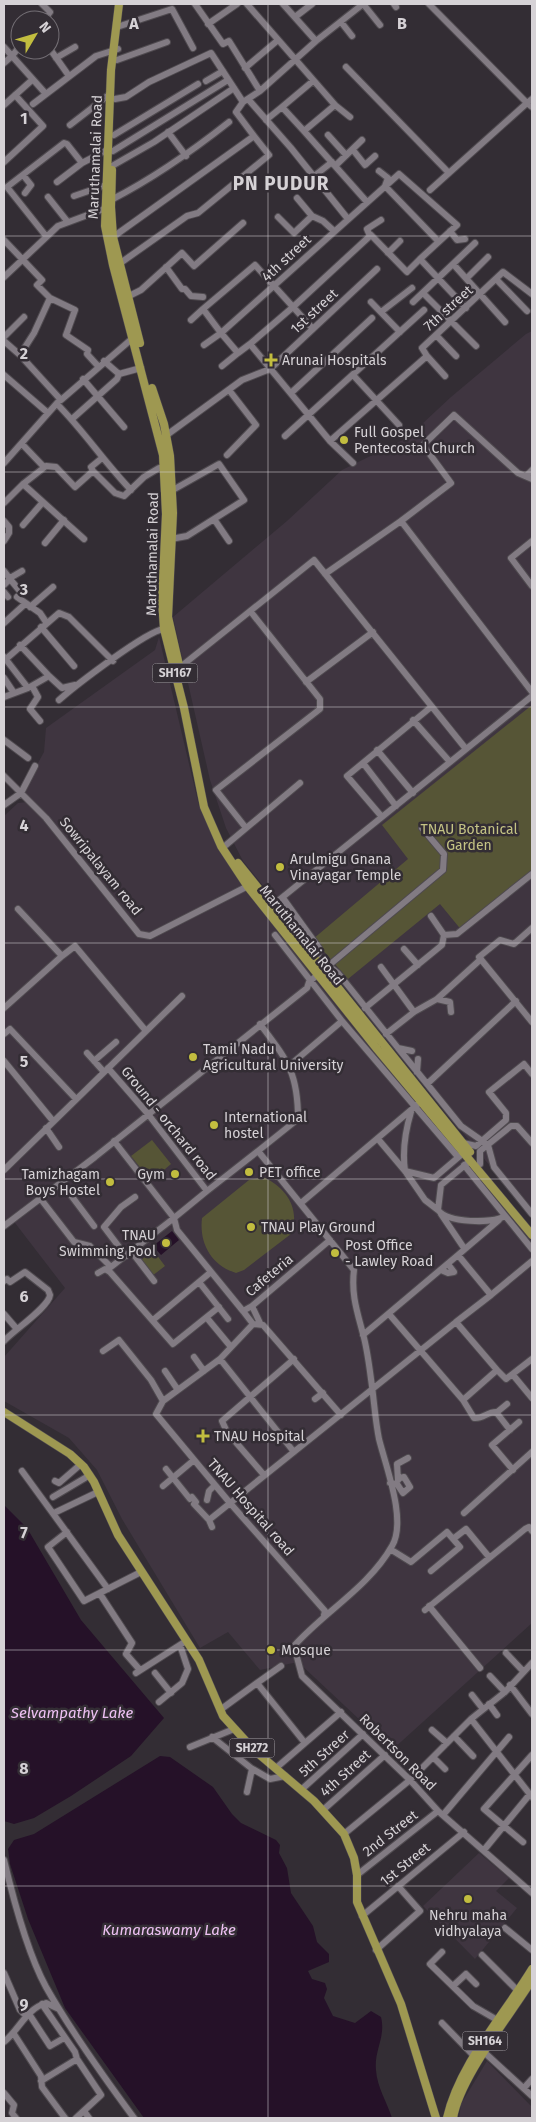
<svg xmlns="http://www.w3.org/2000/svg" width="536" height="2122" font-family="'Fira Sans',sans-serif">
<rect width="100%" height="100%" fill="#332d34"/>
<path fill="#3f3540" d="M532,331V1218L243,861L226,828L210,780L173,617L287,521L342,470L407,438L451,397L526,334Z
M159,637L199,806L220,852L251,895L532,1241V1623L392,1750L298,1662L260,1670L228,1632L200,1648L122,1519L97,1470L69,1438L4,1401V1357L65,1288L12,1219L4,1225V816L18,803L27,802L25,787L44,752L46,728L155,650Z
M479,1853L509,1878L496,1891L517,1908L475,1959L423,1906Z
M487,2061L532,2107V2118H459L461,2104Z"/>
<path fill="#565536" d="M532,705V878L463,932L440,904L348,979L313,939L408,859L382,825Z
M152,1140L171,1164L151,1181L131,1156Z
M263,1177C286,1187 301,1209 291,1234L244,1270L236,1273C211,1265 199,1243 202,1218L249,1180Z
M153,1250L165,1266L152,1276L140,1261Z"/>
<path fill="#251128" d="M172,1231L179,1240L161,1255L153,1246Z
M4,1505L27,1528L81,1620L164,1718L131,1756L71,1796L34,1818L14,1824L4,1821Z
M160,1756L170,1757L213,1787L232,1814L241,1823L276,1840L280,1845L279,1853L287,1868L291,1893L313,1926L317,1942L329,1954V1962L308,1971L312,1979L325,1983L327,1989L324,1998L333,2016L355,2023L371,2011L381,2017C386,2037 374,2050 376,2070C377,2087 387,2102 392,2118H144L65,2008L28,1919L10,1864L8,1849L14,1840L34,1834Z"/>
<g fill="none" stroke-linecap="round" stroke-linejoin="round">
<defs>
<path id="minor" d="M42,4L50,12L44,20
M195,4L223,44L229,41L260,91
M247,4L335,105L304,131L367,202
M394,4L396,7
M429,4L527,103L430,190
M364,5L380,25
M295,17L312,4
M341,22L352,36
M208,24L237,4
M120,26L172,9L193,48
M316,41L363,4
M4,47L12,56L20,46
M50,49L69,76
M56,58L75,47
M117,60L167,42
M4,63L12,56L46,94
M346,67L449,173
M245,68L278,40
M206,81L223,71
M115,99L126,97L149,82L211,53L243,102
M248,99L291,148L348,219
M532,99L527,103L532,107
M33,104L96,56L118,49
M4,105L32,80
M335,105L350,117
M266,120L282,107
M70,125L110,94
M304,131L282,107L313,81
M168,132L186,156
M114,135L198,84
M328,135L346,155
M353,150L365,165L375,156
M113,151L228,80
M4,162L43,126L15,95
M112,166L154,142L234,88
M335,166L362,140
M379,171L388,178L385,186L438,241
M23,175L31,185L25,193
M313,177L332,162
M57,182L82,163
M74,196L106,185
M48,197L67,221
M297,198L312,216L323,221L334,231
M111,200C154,178 191,152 229,122
M278,217L294,233L312,216
M450,231L457,240L465,239
M46,236L7,187L64,143L67,144L82,163L109,149
M370,236L367,229L381,220
M113,237L254,136L236,112L243,102L260,91L316,41L283,4
M4,240L42,280L37,285L50,298L75,310L66,335L88,350L87,354L98,366
M388,253L400,241
M119,264L187,216L198,213L269,155L254,136
M454,265L505,322
M166,267L182,289H185L191,296L203,297
M4,277L58,226L109,207
M467,278L488,257
M496,279L527,311
M423,293L476,346
M129,296L141,290L182,253L194,266L243,223
M371,302L400,332
M413,302L475,243
M203,309L255,265L313,329
M381,312L412,288
M191,320L203,309L221,333L204,345
M436,335L456,356
M4,337L24,317
M4,341L20,355L61,400L134,337
M250,344L238,353L221,333L399,174L457,225L420,259
M20,355L34,333L50,298
M427,356L445,376
M104,361L119,374
M222,366L238,353
M4,375L48,413
M353,375L399,425
M83,379L124,427
M291,393L372,318
M57,404C84,431 104,462 131,490
M72,419L117,379L119,374L141,368
M285,436L424,310
M164,437L242,380L270,369L377,269
M330,441L427,356L422,348L503,272L532,294
M22,444L44,467
M227,455L256,425L229,390
M4,463L58,402
M353,463L330,441L250,344L293,307L371,235L407,272L420,259L466,308
M93,471L115,493L124,496L144,477L159,468H165
M526,476L532,470
M23,484L46,466L56,467L75,487L93,471L91,467L102,458
M4,503L23,484L84,539
M214,519L229,541
M4,521L9,527V533L4,541
M401,521L451,483L423,445L454,415L518,473L532,479
M23,525L43,502
M171,539L187,536L244,500L219,464L171,491
M532,541L511,558L532,586
M45,543L64,520
M4,571L10,579L4,585
M325,574L401,521L532,692
M10,578L22,571
M10,579L19,590
M4,592L8,597
M17,597L40,613L46,622
M30,607L53,587
M4,623L25,604
M41,627L74,666
M20,645L49,676
M4,657L28,688L49,676L62,688L75,685
M6,659L59,613L69,617L113,661
M179,668L314,560L466,749
M4,678L14,693
M306,682L373,632
M32,686L38,697L30,709L40,721
M4,697L28,688
M59,700C75,686 146,631 164,629
M413,720L450,762
M4,740L28,758
M377,750L413,793
M363,763L396,806
M4,776L46,818L139,934L150,936L252,884
M4,805L21,793L35,766
M382,817L347,776L431,707
M246,828L216,790L320,709V699L251,612
M226,845L300,783
M283,898L319,948L318,956L313,959
M18,909L62,956L75,946L146,1031
M431,916L444,935
M294,920L279,900L532,696
M532,928L514,944L500,940L479,957L532,1022
M275,935L342,1021L290,1065
M404,949L418,965
M381,967L414,1012
M326,974L333,969L338,973L398,1048
M437,999L450,1002L451,1012
M4,1008L62,956
M365,1008L442,945L444,935L457,934L532,874
M342,1021L458,1157
M260,1024C287,1060 298,1072 298,1119L258,1151L354,1270C351,1294 357,1311 363,1334C367,1348 369,1364 371,1379C374,1399 375,1419 379,1439C386,1467 407,1521 392,1546C369,1587 324,1612 294,1646L302,1676L410,1780L438,1811L532,1893
M4,1034L10,1029L76,1099
M386,1034L414,1012L437,999L481,959
M412,1051L398,1048L461,1126L488,1145L494,1167L532,1214
M87,1053L104,1072
M4,1061L53,1121
M94,1061L116,1042
M108,1068L148,1114L207,1191L258,1151
M417,1072L418,1059
M427,1084L516,1001
M411,1112C405,1132 402,1150 405,1171L434,1178L461,1155
M46,1128L59,1147
M378,1139L405,1171L425,1200L438,1210
M114,1141L174,1218L207,1191
M463,1143L476,1146L506,1120V1113L489,1092L524,1064L532,1074
M470,1161L441,1185L438,1210C448,1223 492,1224 505,1216
M480,1164V1151L511,1126H517L532,1143
M464,1165L532,1249
M4,1170L182,996
M61,1182L94,1226
M40,1198L74,1242L90,1246L111,1267
M301,1203L418,1104
M441,1214L464,1248
M4,1226L95,1157L307,988L309,982L443,870L444,854L422,828
M131,1251L154,1281
M458,1255L499,1220
M126,1256L104,1227L121,1207L135,1197
M107,1270L174,1218L177,1230L243,1311L252,1306L330,1240
M441,1270L448,1273L454,1272L448,1264
M98,1273L105,1269L110,1272L173,1344L219,1307
M4,1281L7,1279L10,1282L25,1272L48,1290L50,1295C49,1307 14,1330 4,1341
M199,1282L228,1319
M491,1295L456,1322L497,1370
M252,1306L260,1323
M243,1311L253,1324L220,1359L163,1401L156,1414L230,1503L325,1611L324,1615
M4,1314L16,1328
M389,1314L463,1400L497,1370L506,1379L532,1359
M207,1318L231,1347
M153,1320L211,1272
M253,1324L263,1325L341,1415
M363,1335L458,1255L491,1295L532,1261
M103,1351L119,1340L151,1380L163,1401
M194,1357L204,1371
M220,1359L294,1452
M165,1371L178,1390
M513,1375L532,1398
M315,1399L323,1393
M463,1400L474,1418C483,1419 487,1412 496,1412L510,1430
M496,1413L507,1404
M166,1469L190,1499L192,1497L196,1502L194,1504L209,1520L212,1527
M513,1470L492,1445L519,1422
M22,1471L108,1589
M264,1475L227,1432L222,1421L294,1359
M398,1480L397,1464L408,1458
M55,1481L59,1483L81,1464
M390,1483L397,1484L403,1493L410,1487L404,1477L400,1478
M163,1486L194,1460
M53,1497L90,1475
M207,1500L209,1491L215,1485
M54,1513L98,1492
M464,1513L532,1452
M209,1520L456,1322
M67,1532L48,1547L84,1601L141,1572
M453,1539L466,1529L489,1557
M390,1549L411,1562L447,1532L460,1547L431,1571
M100,1594L132,1643L126,1654L140,1670
M429,1606L480,1668
M425,1610L525,1529L529,1527L532,1531
M506,1653L523,1671
M136,1673L183,1643
M155,1673L171,1693
M490,1676L505,1692
M257,1683L281,1666
M510,1685L532,1714
M472,1695L483,1709
M159,1702L182,1683L188,1669L180,1645
M489,1704L497,1715
M220,1710L257,1683L305,1743
M471,1719L532,1797
M432,1730L447,1743
M454,1736L473,1756
M212,1737L251,1768L270,1779L285,1776
M190,1747L234,1729
M433,1757L445,1769
M276,1768L341,1712
M301,1790L363,1734
M247,1792L252,1769
M323,1810L385,1755
M443,1815L509,1737
M344,1834L410,1780L471,1719L505,1692L532,1663
M523,1842L484,1809L532,1755
M484,1850L530,1794
M4,1860C13,1898 28,1954 46,1987C72,2033 103,2076 134,2118
M357,1875L438,1811
M362,1916L464,1832
M505,1928L532,1950
M376,1950L420,1911L398,1886
M442,1952L430,1964L473,2006L499,2021
M482,1955L518,1991
M4,1973L20,2010L26,2016
M453,1986L466,1974L476,1984
M42,2004L75,2052L77,2059
M29,2014L50,2046L64,2038
M442,2023L474,2056
M14,2034L41,2076L42,2087L65,2118
M4,2042C19,2030 26,2009 46,2003L59,2009
M485,2053L532,2096
M41,2081L77,2059L101,2095L76,2118
M524,2088L532,2079
M4,2093L14,2105L12,2113L16,2118
M84,2111L89,2118"/>
<path id="major" d="M119,4L111,70L105,226L113,265L163,455L166,514L162,601L164,629L184,708L204,807L221,846L248,887L377,1049L532,1235
M112,170L111,207L113,237L140,343
M152,388L164,424L170,456L173,513L168,617L179,665
M238,863L470,1152
M4,1412L70,1454L84,1467L94,1482L118,1535L199,1660L223,1716L254,1750L314,1801L344,1834L354,1858L357,1875V1902L401,2004L436,2118
M447,2118C459,2065 504,2015 532,1969
M453,2118C460,2077 509,2017 532,1980"/>
</defs>
<use href="#minor" stroke="#4f4a4f" stroke-width="8"/>
<use href="#major" stroke="#4f4a4f" stroke-width="9"/>
<use href="#minor" stroke="#827b83" stroke-width="6"/>
<use href="#major" stroke="#9e9851" stroke-width="8"/>
</g>
<path fill="none" stroke="#d6d2d6" stroke-width="1" stroke-opacity="0.55" d="M268,4V2118M4,236H532M4,472H532M4,707H532M4,943H532M4,1179H532M4,1415H532M4,1650H532M4,1886H532"/>
<g fill="#c2bd3f" stroke="#332d34" stroke-width="2">
<path d="M268.5 352.5h5v5h5v5h-5v5h-5v-5h-5v-5h5z"/>
<circle cx="344" cy="440" r="5"/>
<circle cx="280" cy="867" r="5"/>
<circle cx="193" cy="1057" r="5"/>
<circle cx="214" cy="1125" r="5"/>
<circle cx="249" cy="1172" r="5"/>
<circle cx="175" cy="1174" r="5"/>
<circle cx="110" cy="1182" r="5"/>
<circle cx="251" cy="1227" r="5"/>
<circle cx="166" cy="1243" r="5"/>
<circle cx="335" cy="1253" r="5"/>
<path d="M200.5 1428.5h5v5h5v5h-5v5h-5v-5h-5v-5h5z"/>
<circle cx="271" cy="1650" r="5"/>
<circle cx="468" cy="1899" r="5"/>
</g>
<g text-anchor="middle" stroke-width="5" stroke-linejoin="round" paint-order="stroke">
<g fill="#332d34" stroke="#a5a0a5" stroke-width="1">
<rect x="152.5" y="663.5" width="45" height="19" rx="4"/>
<rect x="229.5" y="1738.5" width="45" height="19" rx="4"/>
<rect x="462.5" y="2031.5" width="45" height="19" rx="4"/>
</g>
<g font-size="12" font-weight="bold" fill="#d6d2d6">
<text x="175" y="677">SH167</text>
<text x="252" y="1752">SH272</text>
<text x="485" y="2045">SH164</text>
</g>
<g font-size="14" fill="#d6d2d6" stroke="#332d34">
<text transform="translate(95 157) rotate(-88)" y="5">Maruthamalai Road</text>
<text transform="translate(286 258) rotate(-43)" y="5">4th street</text>
<text transform="translate(448 308) rotate(-42)" y="5">7th street</text>
<text transform="translate(314 311) rotate(-43)" y="5">1st street</text>
<text transform="translate(152 554) rotate(-89)" y="5">Maruthamalai Road</text>
<text transform="translate(101 866) rotate(51)" y="5">Sowripalayam road</text>
<text transform="translate(302 935) rotate(51)" y="5">Maruthamalai Road</text>
<text transform="translate(169 1123) rotate(51)" y="5">Ground - orchard road</text>
<text transform="translate(269 1275) rotate(-40)" y="5">Cafeteria</text>
<text transform="translate(251 1507) rotate(49)" y="5">TNAU Hospital road</text>
<text transform="translate(398 1752) rotate(45)" y="5">Robertson Road</text>
<text transform="translate(324 1753) rotate(-42)" y="5">5th Streer</text>
<text transform="translate(345 1773) rotate(-42)" y="5">4th Street</text>
<text transform="translate(390 1833) rotate(-38)" y="5">2nd Street</text>
<text transform="translate(405 1864) rotate(-39)" y="5">1st Street</text>
</g>
<g font-size="14" fill="#d6d2d6" stroke="#332d34" text-anchor="start">
<text x="282" y="365">Arunai Hospitals</text>
<text x="354" y="437">Full Gospel<tspan x="354" dy="16">Pentecostal Church</tspan></text>
<text x="290" y="864">Arulmigu Gnana<tspan x="290" dy="16">Vinayagar Temple</tspan></text>
<text x="203" y="1054">Tamil Nadu<tspan x="203" dy="16">Agricultural University</tspan></text>
<text x="224" y="1122">International<tspan x="224" dy="16">hostel</tspan></text>
<text x="259" y="1177">PET office</text>
<text x="100" y="1179" text-anchor="end">Tamizhagam<tspan x="100" dy="16">Boys Hostel</tspan></text>
<text x="165" y="1179" text-anchor="end">Gym</text>
<text x="261" y="1232">TNAU Play Ground</text>
<text x="156" y="1240" text-anchor="end">TNAU<tspan x="156" dy="16">Swimming Pool</tspan></text>
<text x="345" y="1250">Post Office<tspan x="345" dy="16">- Lawley Road</tspan></text>
<text x="214" y="1441">TNAU Hospital</text>
<text x="281" y="1655">Mosque</text>
<text x="468" y="1920" text-anchor="middle">Nehru maha<tspan x="468" dy="16">vidhyalaya</tspan></text>
</g>
<g font-size="14" fill="#c4c384" stroke="#332d34">
<text x="469" y="834">TNAU Botanical<tspan x="469" dy="16">Garden</tspan></text>
</g>
<g font-size="15" font-style="italic" fill="#eec1f3" stroke="#332d34">
<text x="72" y="1718">Selvampathy Lake</text>
<text x="169" y="1935">Kumaraswamy Lake</text>
</g>
<g font-size="19" font-weight="bold" letter-spacing="1" fill="#d6d2d6" stroke="#332d34">
<text x="281" y="190">PN PUDUR</text>
</g>
</g>
<g font-size="16" text-anchor="middle" font-weight="bold" fill="#d6d2d6" stroke="#332d34" stroke-width="5" stroke-linejoin="round" paint-order="stroke">
<text x="134" y="29">A</text>
<text x="402" y="29">B</text>
<text x="24" y="124">1</text>
<text x="24" y="359">2</text>
<text x="24" y="595">3</text>
<text x="24" y="831">4</text>
<text x="24" y="1067">5</text>
<text x="24" y="1302">6</text>
<text x="24" y="1538">7</text>
<text x="24" y="1774">8</text>
<text x="24" y="2010">9</text>
</g>
<rect width="536" height="2122" fill="none" stroke="#d6d2d6" stroke-width="10"/>
<g transform="translate(35 35) rotate(52)"><circle r="24" fill="#332d34" stroke="#746f75"/>
<path d="M0-4L9 19L0 12L-9 19Z" fill="#c2bd3f"/>
<text y="-8" font-size="14" font-weight="bold" text-anchor="middle" fill="#d6d2d6">N</text>
</g>
</svg>
